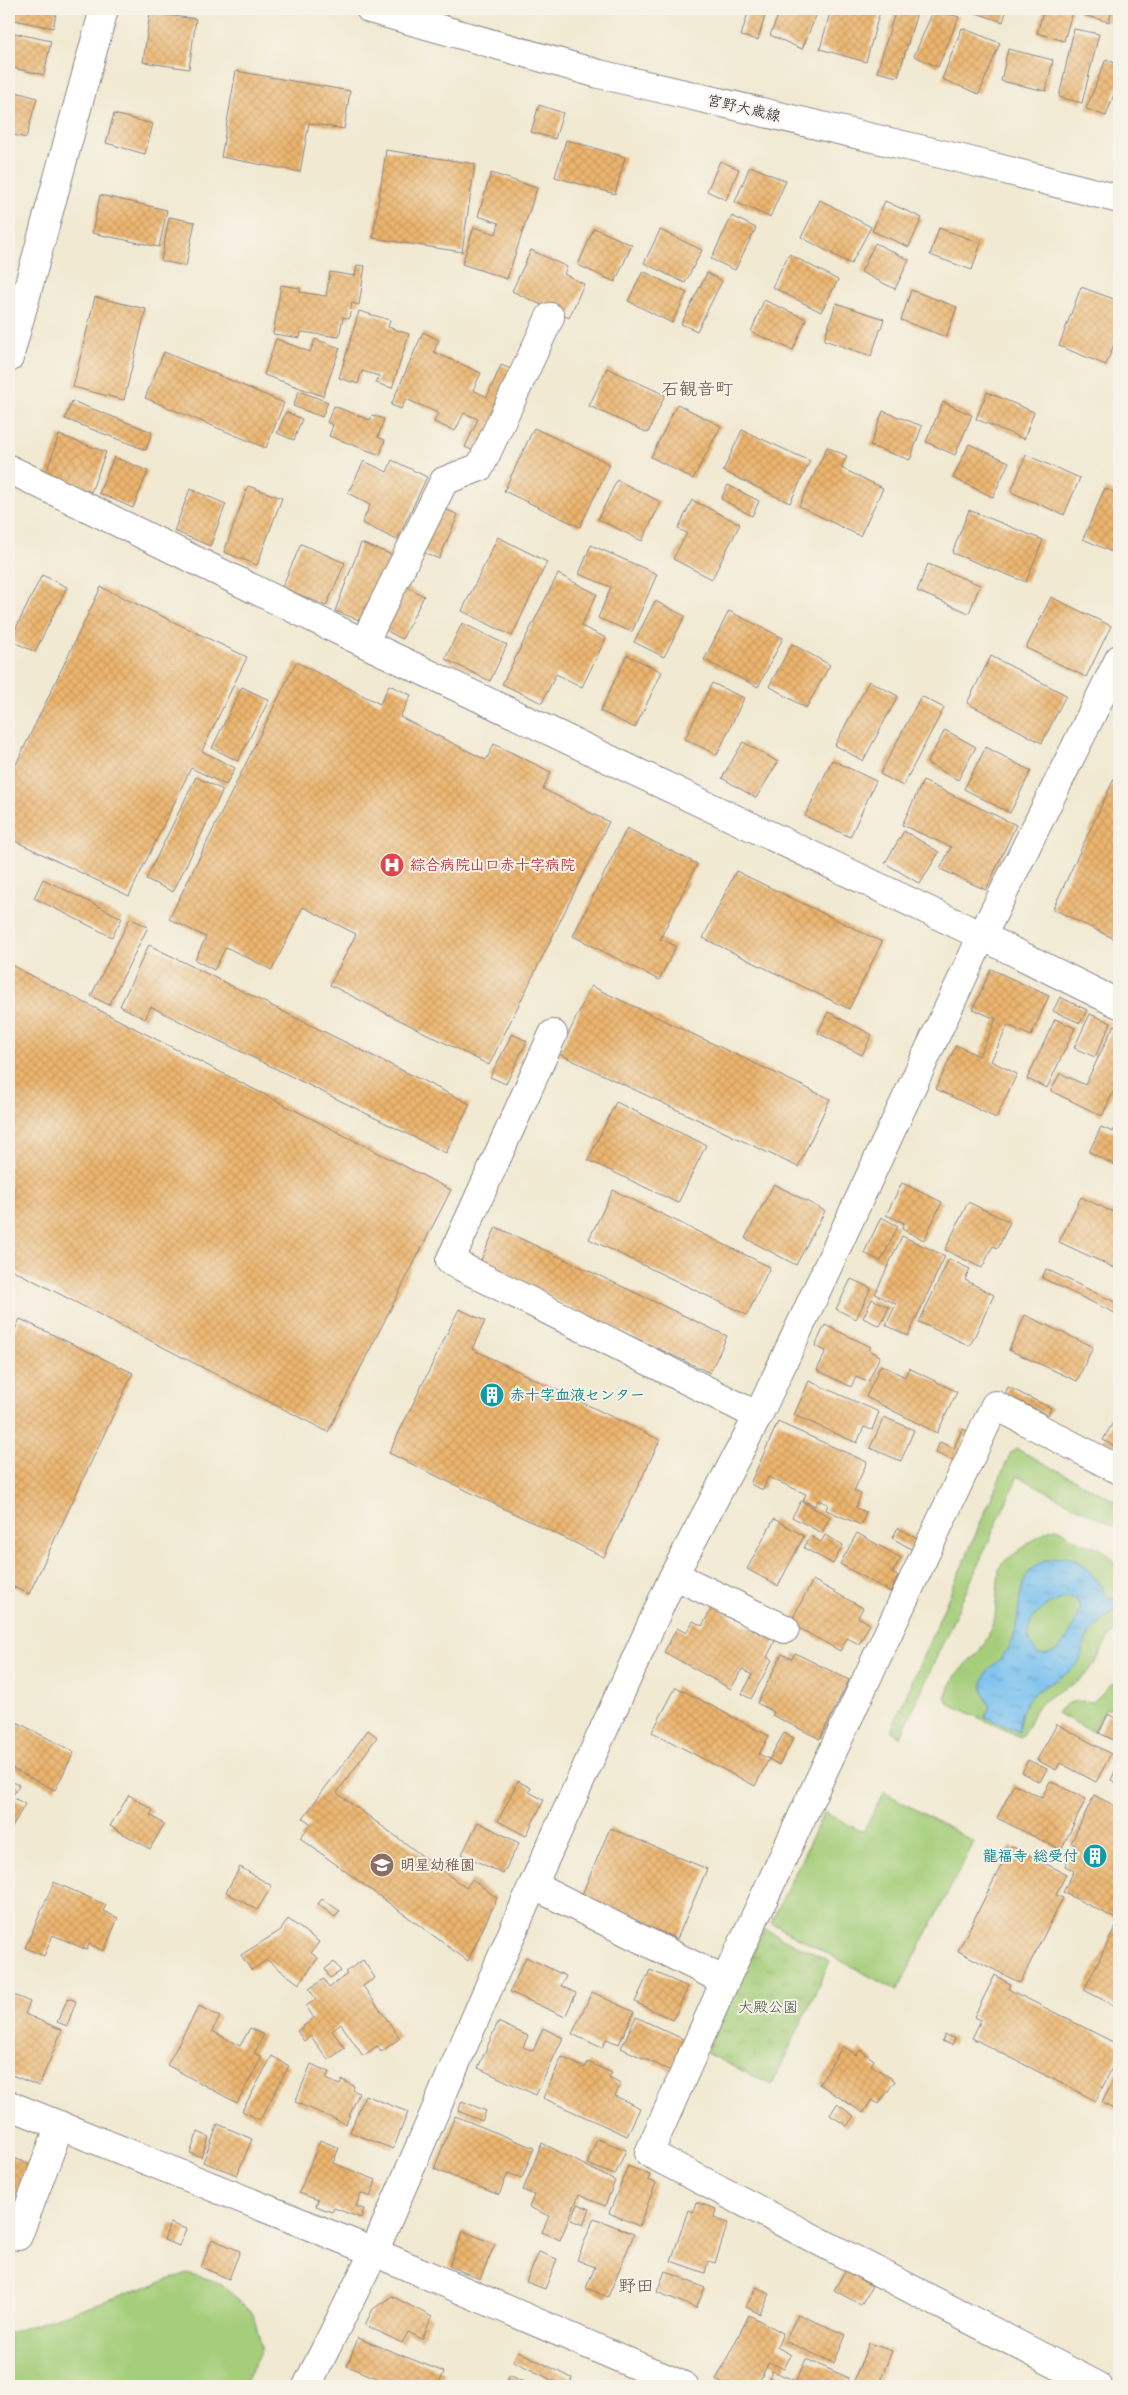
<svg xmlns="http://www.w3.org/2000/svg" width="1128" height="2395" font-family="'Shantell Sans','Klee One',sans-serif">
<defs>
<pattern id="park-tufts" width="24" height="20" patternUnits="userSpaceOnUse" patternTransform="scale(1.25)"><rect width="24" height="20" fill="#a5ce7a"/><path d="M3 7l-1-3M5 7V3M7 7l1-3M15 17l-1-3M17 17v-4M19 17l1-3" fill="none" stroke="#8eb16a"/></pattern>
<pattern id="water-ripples" width="26" height="14" patternUnits="userSpaceOnUse" patternTransform="scale(1.25)"><rect width="26" height="14" fill="#76c0ef"/><path d="M2 4q2-2 4 0t4 0M15 11q2-2 4 0t4 0" fill="none" stroke="#609cc3"/></pattern>
<pattern id="building-cross-hatch" width="8" height="8" patternUnits="userSpaceOnUse" patternTransform="scale(1.25)"><rect width="8" height="8" fill="#ecb56e"/><path d="M0 0l8 8M0 8l8-8" fill="none" stroke="#ca9b60"/></pattern>
</defs>
<rect width="100%" height="100%" fill="#f7f3e8"/>
<filter id="ink" filterUnits="userSpaceOnUse"><feTurbulence type="fractalNoise" baseFrequency=".02" numOctaves="2"/><feDisplacementMap in="SourceGraphic" scale="10" xChannelSelector="R" yChannelSelector="G"/><feConvolveMatrix kernelMatrix="1 2 1 2 8 2 1 2 1" color-interpolation-filters="sRGB"/></filter>
<filter id="wash" filterUnits="userSpaceOnUse"><feTurbulence type="fractalNoise" baseFrequency=".0096" numOctaves="4" result="noise"/><feDisplacementMap in="SourceGraphic" scale="20" xChannelSelector="R" yChannelSelector="G"/><feGaussianBlur stdDeviation="1.12" result="paint"/><feColorMatrix in="noise" values="0 0 0 0 0 0 0 0 0 0 0 0 0 0 0 0 0 1.4 0 .05"/><feComposite in="paint" operator="in"/></filter>
<g filter="url(#wash)">
<rect width="100%" height="100%" fill="#f1e9d1"/>
<path fill="#a5ce7a" stroke="#64785a" d="M1017,1449L1119,1503V1529L1018,1476L901,1736L891,1731L1011,1452Z
M1056,1528C1065,1530 1069,1537 1077,1540C1101,1552 1100,1542 1119,1567V1626C1104,1639 1102,1655 1090,1670C1076,1688 1052,1690 1037,1707C1030,1716 1029,1730 1020,1737L948,1703L945,1697L957,1673L978,1653L988,1637L995,1617L999,1570L1002,1563L1046,1531Z
M1119,1681V1714L1110,1709H1105L1093,1732L1057,1713C1067,1699 1077,1701 1093,1702L1110,1685Z
M884,1792L974,1842L897,1991L771,1923L824,1812L863,1832Z
M188,2273L222,2284L253,2315L262,2348L244,2386H9V2333Z"/>
<path fill="url(#park-tufts)" stroke="#64785a" d="M764,1929L830,1961L772,2085L706,2053Z"/>
<path fill="url(#water-ripples)" stroke="#4c7195" fill-rule="evenodd" d="M1065,1557C1089,1562 1096,1580 1109,1599H1119V1611C1106,1614 1089,1632 1084,1645C1082,1651 1082,1658 1078,1663C1054,1690 1020,1683 1019,1732L985,1717L990,1707C968,1669 1002,1668 1012,1641C1026,1604 1008,1561 1065,1557ZM1069,1597L1077,1600L1080,1608C1074,1627 1063,1659 1038,1654C1013,1626 1043,1603 1069,1597Z"/>
<g id="blocks">
<path fill="url(#building-cross-hatch)" d="M16,9H57L53,28L14,20Z
M749,9H767L758,40L741,36Z
M781,9H819L802,49L770,35Z
M831,9H872L880,11L866,62L820,49Z
M896,9H918L898,77L877,72Z
M934,9L959,17L938,67L914,56Z
M964,9H1007L1003,22Z
M1044,9H1073L1064,41L1037,33Z
M1081,9H1112L1109,22L1079,14Z
M150,13L196,19L189,69L143,62Z
M962,28L1000,43L979,94L942,79Z
M1074,29L1099,34L1082,103L1059,97Z
M9,32L51,41L44,75L9,67Z
M1008,49L1053,60L1046,91L1001,81Z
M1106,59L1119,65V81L1106,116L1086,109Z
M236,71L350,91L344,129L309,123L300,172L221,157Z
M9,90L37,98L26,138L9,134Z
M539,105L563,113L555,139L531,132Z
M114,114L153,124L145,154L106,143Z
M566,140L625,157L615,194L555,177Z
M386,150L475,164L462,252L373,238Z
M720,161L739,169L726,200L707,191Z
M750,166L786,181L770,217L735,202Z
M491,173L537,188L507,279L462,264L474,227L496,234L499,223L478,216Z
M100,195L167,210L159,247L92,233Z
M820,200L871,227L851,264L801,237Z
M885,201L922,218L909,247L872,231Z
M732,216L756,228L735,270L711,259Z
M169,217L195,222L186,266L161,261Z
M594,228L632,245L615,282L578,265Z
M939,228L981,243L972,270L930,255Z
M660,230L702,250L685,283L644,263Z
M875,243L909,260L895,289L861,272Z
M531,250L567,267L564,274L584,284L569,318L512,291Z
M789,254L838,280L821,312L772,287Z
M357,265L365,266L359,305L352,303L349,319L343,317L339,337L301,332L300,338L273,334L281,285L300,288V292L326,296L330,272L355,276Z
M643,271L687,293L672,323L628,301Z
M707,273L722,281L697,331L681,324Z
M1081,287L1119,301V331L1106,365L1059,346Z
M911,290L957,307L946,337L901,320Z
M95,297L146,309L124,400L73,387Z
M764,300L806,319L793,350L751,332Z
M836,303L884,319L871,356L824,340Z
M359,311L390,320L388,327L409,334L392,388L376,383L379,376L362,371L358,384L339,378Z
M423,332L439,340L434,352L481,373L473,390L487,397L501,365L516,371L480,454L465,447L478,419L464,413L455,431L434,422L438,413L406,399L401,409L391,405Z
M276,339L310,352L315,339L340,348L323,396L264,375Z
M164,352L284,403L266,448L145,398Z
M607,368L665,395L648,433L589,406Z
M299,391L328,402L322,417L293,406Z
M987,392L1034,412L1024,439L976,419Z
M72,401L152,432L146,450L65,419Z
M943,402L972,415L955,455L926,442Z
M677,404L721,426L693,479L651,457Z
M334,406L370,420L372,415L384,419L378,437L385,440L380,455L329,436L333,425L327,422Z
M883,411L922,426L910,460L870,446Z
M286,412L302,419L294,440L277,433Z
M534,428L610,464L580,527L504,491Z
M742,430L810,461L790,503L723,471Z
M59,435L106,452L91,492L45,476Z
M969,444L1009,462L993,497L953,478Z
M827,447L847,456L841,468L883,488L860,536L799,506Z
M1026,455L1080,478L1064,515L1011,492Z
M114,457L148,471L133,508L99,493Z
M392,460L427,477L397,540L362,523L370,505L348,493L364,461L387,472Z
M617,480L661,502L642,541L598,519Z
M728,485L759,501L752,516L721,499Z
M248,486L282,498L257,565L224,552Z
M1105,488L1119,495V555L1083,539Z
M190,489L226,504L210,546L174,531Z
M692,500L740,524L712,579L673,559L687,533L678,529Z
M437,505L458,515L439,559L418,550Z
M969,510L1043,540L1026,582L952,553Z
M498,537L547,562L512,636L462,611Z
M361,543L395,556L370,624L335,611Z
M301,544L345,563L326,606L282,587Z
M591,545L657,574L632,632L598,618L611,587L579,574Z
M928,564L980,585L969,613L917,591Z
M558,574L597,594L581,626L606,638L582,687L556,674L542,703L502,684Z
M42,575L67,587L35,652L10,640Z
M402,584L424,596L402,639L380,627Z
M101,587L247,657L202,751L235,768L226,785L191,768L129,896L9,838V779Z
M1051,597L1111,626L1086,677L1026,648Z
M655,601L685,616L664,657L634,642Z
M729,611L783,638L758,687L704,660Z
M462,623L507,645L490,681L445,659Z
M792,644L830,665L806,708L769,686Z
M627,655L662,672L635,728L600,711Z
M991,656L1066,695L1042,743L967,703Z
M296,662L380,704L389,685L411,695L400,717L486,760L494,744L551,772L543,789L609,822L489,1065L330,985L356,934L303,907L272,970L226,947L214,970L195,960L206,937L169,919Z
M869,681L898,696L863,761L835,745Z
M712,683L744,698L717,755L685,739Z
M242,687L269,700L238,761L212,748Z
M921,696L944,708L903,786L880,774Z
M945,730L976,747L958,780L927,763Z
M743,742L778,762L756,798L722,778Z
M986,747L1031,771L1010,813L964,789Z
M832,760L876,781L850,837L805,816Z
M1119,768V941L1053,909Z
M196,777L223,790L173,892L146,879Z
M923,781L1016,825L986,890L940,869L951,847L902,825Z
M627,828L697,864L660,939L676,946L659,980L573,936Z
M904,831L939,852L920,884L885,863Z
M736,871L882,942L849,1009L703,938Z
M43,879L122,918L112,937L34,898Z
M130,918L148,927L109,1005L91,996Z
M149,945L470,1104L446,1153L151,1007L145,1019L120,1006Z
M9,964L451,1190L328,1432L9,1268Z
M991,969L1049,996L1031,1036L1008,1025L991,1061L1017,1074L996,1118L936,1089L956,1045L979,1056L996,1019L973,1009Z
M591,986L830,1099L798,1167L559,1054Z
M1060,997L1087,1010L1080,1023L1053,1011Z
M828,1012L872,1035L862,1055L818,1033Z
M1090,1014L1111,1023L1095,1057L1074,1048Z
M1055,1019L1075,1028L1047,1088L1027,1079Z
M1114,1025L1119,1027V1080L1102,1116L1051,1091L1060,1073L1085,1085Z
M512,1034L527,1041L506,1084L490,1077Z
M616,1102L706,1145L678,1203L588,1160Z
M1119,1119V1167L1089,1152L1101,1127L1113,1132Z
M902,1183L942,1202L924,1240L902,1229L904,1223L886,1215Z
M774,1184L825,1211L796,1265L745,1238Z
M613,1190L770,1267L747,1315L589,1239Z
M1081,1197L1119,1215V1270L1059,1242Z
M968,1202L1010,1222L998,1248L993,1246L982,1268L945,1250Z
M881,1217L898,1226L881,1261L864,1253Z
M496,1227L727,1336L710,1373L479,1264Z
M902,1236L945,1256L908,1336L886,1325L896,1304L875,1294Z
M949,1259L970,1269L965,1280L994,1295L970,1346L919,1322Z
M1046,1269L1119,1304V1315L1042,1278Z
M851,1279L871,1288L856,1319L836,1309Z
M872,1299L889,1307L880,1326L863,1318Z
M459,1309L485,1321L472,1349L660,1440L604,1557L389,1453Z
M1025,1315L1093,1347L1077,1381L1009,1350Z
M20,1319L133,1373L29,1594L9,1585V1342Z
M825,1325L871,1347L869,1350L880,1356L868,1382L856,1377L851,1387L817,1370L826,1351L815,1346Z
M881,1365L905,1377L909,1368L957,1392L937,1433L866,1397Z
M809,1381L879,1412L872,1430L864,1427L857,1443L794,1415Z
M1008,1387L1051,1408L1048,1415L1005,1394Z
M1119,1412V1449L1103,1440Z
M884,1417L914,1430L901,1461L870,1448Z
M778,1422L867,1462L854,1491L861,1494L856,1508L866,1512L861,1525L826,1510L828,1504L818,1500L815,1506L803,1501L806,1494L768,1477L763,1490L750,1484Z
M962,1429L968,1431L955,1461L935,1453L940,1442L954,1448Z
M801,1501L830,1517L822,1533L792,1517Z
M774,1519L804,1536L778,1586L747,1569Z
M898,1528L921,1540L915,1551L892,1538Z
M857,1533L901,1558L892,1573L898,1576L890,1592L840,1564Z
M825,1535L843,1545L833,1564L804,1548L810,1536L821,1542Z
M813,1580L863,1608L858,1617L870,1624L859,1644L847,1638L840,1651L790,1623Z
M714,1604L739,1622L775,1641L767,1657L772,1660L751,1699L742,1694L752,1675L742,1669L731,1689L664,1652L677,1628L686,1633L693,1621L702,1626Z
M795,1653L849,1680L820,1739L772,1715L774,1712L757,1703L782,1654L792,1659Z
M676,1687L769,1736L759,1754L769,1759L755,1786L652,1732Z
M1108,1714L1119,1720V1734L1116,1741L1099,1733Z
M9,1718L74,1752L55,1790L9,1767Z
M1057,1724L1111,1754L1096,1782L1060,1763L1056,1770L1037,1760Z
M368,1730L377,1737L337,1793L466,1888L472,1879L497,1898L468,1961L300,1838L311,1824L303,1818Z
M784,1733L794,1738L779,1765L769,1759Z
M1028,1760L1047,1769L1040,1782L1022,1773Z
M1119,1763V1784L1111,1780Z
M9,1780L19,1785L12,1797L25,1804L11,1829L9,1828Z
M518,1781L531,1788L529,1792L544,1800L526,1836L498,1821Z
M1050,1781L1086,1799L1061,1850L997,1818L1014,1784L1042,1798Z
M129,1795L153,1810L150,1815L164,1824L150,1849L110,1826Z
M1094,1795L1119,1808V1913L1116,1919L1063,1892L1074,1871L1065,1866L1075,1845L1071,1843Z
M478,1822L519,1843L503,1874L462,1854Z
M610,1828L707,1869L677,1939L581,1897Z
M1011,1846L1066,1874L1056,1895L1063,1898L1020,1983L958,1951Z
M240,1867L272,1886L257,1910L226,1892Z
M54,1882L106,1905L103,1911L118,1918L104,1951L89,1944L87,1950L53,1935L44,1956L25,1948Z
M322,1899L340,1911L335,1917L318,1904Z
M288,1919L319,1942L311,1953L318,1958L299,1984L267,1960L251,1970L241,1955L281,1930Z
M1119,1920V2008L1084,1990Z
M526,1957L566,1976L561,1986L576,1993L565,2017L510,1992Z
M363,1960L375,1978L363,1986L400,2038L381,2052L377,2046L363,2056L341,2024L332,2031L345,2048L328,2060L311,2036L304,2041L297,2031L314,2018L306,2006L316,1999L309,1989L324,1979L329,1988L347,1974L345,1972Z
M334,1962L341,1971L330,1978L325,1969Z
M650,1970L688,1987L673,2020L635,2002Z
M995,1975L1010,1984L1008,1989L1119,2045V2053L1096,2101L972,2038L981,2020L974,2017Z
M592,1992L634,2012L619,2044L606,2039L602,2048L572,2034Z
M9,1993L30,2002L25,2014L62,2030L39,2086L9,2074Z
M68,1998L76,2001L67,2026L57,2022Z
M199,2006L220,2017L212,2031L240,2046L250,2028L264,2035L254,2053L262,2057L237,2103L167,2065Z
M636,2017L685,2040L671,2071L621,2048Z
M498,2022L528,2036L523,2047L533,2051L543,2028L563,2038L536,2095L478,2068Z
M945,2035L955,2039L952,2045L942,2041Z
M843,2046L856,2055L860,2050L874,2060L871,2065L895,2081L879,2104L872,2100L863,2113L819,2084Z
M272,2056L289,2066L260,2120L242,2111Z
M562,2057L585,2068L588,2062L612,2073L609,2078L621,2084L615,2096L640,2108L627,2136L543,2098Z
M311,2064L329,2072L326,2079L340,2085L342,2080L354,2086L353,2090L359,2093L346,2124L295,2102Z
M1119,2068V2112L1102,2103Z
M365,2095L408,2112L393,2149L350,2132Z
M462,2101L486,2111L482,2121L458,2111Z
M837,2104L854,2116L847,2126L830,2115Z
M455,2116L534,2148L522,2178L508,2173L499,2195L434,2169Z
M218,2124L252,2139L237,2175L203,2162Z
M198,2132L209,2137L201,2157L190,2153Z
M597,2139L626,2150L615,2175L587,2164Z
M320,2140L339,2148L333,2163L376,2180L370,2197L361,2193L356,2206L364,2209L361,2218L334,2208L332,2212L316,2206L318,2200L299,2193Z
M542,2143L615,2181L605,2206L579,2195L560,2240L542,2232L549,2216L529,2207L534,2195L523,2190Z
M9,2156L31,2165L11,2213L9,2211Z
M628,2166L650,2175L648,2180L656,2183L639,2226L609,2213Z
M696,2202L716,2209L714,2218L728,2223L715,2263L708,2261L705,2273L671,2261L688,2210L693,2212Z
M578,2204L590,2209L583,2225L571,2220Z
M594,2218L634,2234L608,2297L586,2288L595,2267L577,2260Z
M170,2223L186,2229L179,2246L164,2240Z
M463,2231L495,2244L480,2279L449,2266Z
M212,2239L240,2251L229,2279L201,2267Z
M539,2252L557,2259L545,2289L526,2282Z
M665,2271L705,2288L696,2308L657,2292Z
M845,2271L872,2286L861,2305L834,2290Z
M756,2287L770,2294L760,2314L746,2307Z
M392,2296L432,2317L422,2339L408,2332L402,2343L365,2325L373,2309Z
M798,2314L846,2335L834,2363L785,2341Z
M749,2315L783,2333L777,2347L791,2355L784,2369L769,2362L757,2386H727L716,2380Z
M358,2338L444,2372L438,2386H382L384,2381L347,2366Z
M869,2343L892,2351L878,2386H852Z
M518,2351L572,2378L569,2386H564L513,2361Z
M806,2359L849,2378L845,2386H766L772,2371L796,2381Z
M509,2375L532,2386H504Z"/>
</g>
</g>
<g filter="url(#ink)">
<use href="#blocks" fill-opacity="0" stroke="#8a8686" stroke-width="1"/>
<g fill="none" stroke-linecap="round" stroke-linejoin="round">
<defs>
<path id="minor" d="M9,358L104,9
M9,469L364,643L982,936L1119,1004
M364,643L444,481L480,467L550,317
M553,1034L450,1261L758,1416
M674,1575L785,1629
M533,1885L725,1981
M9,2105L374,2252L684,2386
M18,2236L60,2125
M307,2386L374,2252L533,1885L674,1575L758,1416L982,936L1119,659
M1098,2386L649,2153L725,1981L995,1405L1119,1470"/>
<path id="major" d="M370,9L599,74L958,158L1119,199"/>
</defs>
<use href="#minor" stroke="#8a8686" stroke-width="30"/>
<use href="#major" stroke="#8a8686" stroke-width="30"/>
<use href="#minor" stroke="#fff" stroke-width="28"/>
<use href="#major" stroke="#fff" stroke-width="28"/>
</g>
</g>
<defs>
<symbol id="hospital-disc" viewBox="-11 -11 22 22"><circle r="9.5" fill="#e0444e" stroke="#f7f3e8"/><path d="M-5-5h3v3.5h4V-5h3V5h-3V1.5h-4V5h-3Z" fill="#fff"/></symbol>
<symbol id="building-disc" viewBox="-11 -11 22 22"><circle r="9.5" fill="#0f9aa8" stroke="#f7f3e8"/><path d="M-4-6H4V6H1V3H-1V6H-4ZM-2.5-4.3h1.7v1.8h-1.7ZM.8-4.3h1.7v1.8H.8ZM-2.5-1h1.7V.8h-1.7ZM.8-1h1.7V.8H.8Z" fill="#fff"/></symbol>
<symbol id="school-disc" viewBox="-11 -11 22 22"><circle r="9.5" fill="#8d6e63" stroke="#f7f3e8"/><path d="M0-5L7-2L0 1L-7-2ZM-4 1L0 2.5L4 1V4Q0 6-4 4Z" fill="#fff"/></symbol>
</defs>
<g fill-rule="evenodd">
<use href="#hospital-disc" x="378" y="851" width="28" height="28"/>
<use href="#building-disc" x="478" y="1381" width="28" height="28"/>
<use href="#building-disc" x="1081" y="1842" width="28" height="28"/>
<use href="#school-disc" x="368" y="1851" width="28" height="28"/>
</g>
<g text-anchor="middle" stroke-width="4" stroke-linejoin="round" paint-order="stroke">
<g font-size="15" fill="#22223b" stroke="#f7f3e8">
<text transform="translate(744 108) rotate(13)" y="5">宮野大歳線</text>
</g>
<g font-size="15" font-weight="bold" fill="#be3a42" stroke="#f7f3e8" text-anchor="start">
<text x="410" y="870">綜合病院山口赤十字病院</text>
</g>
<g font-size="15" font-weight="bold" fill="#0d838f" stroke="#f7f3e8" text-anchor="start">
<text x="510" y="1400">赤十字血液センター</text>
<text x="1078" y="1861" text-anchor="end">龍福寺 総受付</text>
</g>
<g font-size="15" font-weight="bold" fill="#785e54" stroke="#f7f3e8" text-anchor="start">
<text x="400" y="1870">明星幼稚園</text>
</g>
<g font-size="15" fill="#49564e" stroke="#f7f3e8">
<text x="768" y="2012">大殿公園</text>
</g>
<g font-size="18" fill="#69554d" stroke="#f7f3e8">
<text x="697" y="395">石観音町</text>
<text x="636" y="2292">野田</text>
</g>
</g>
<rect width="1128" height="2395" fill="none" stroke="#f7f3e8" stroke-width="30"/>
</svg>
